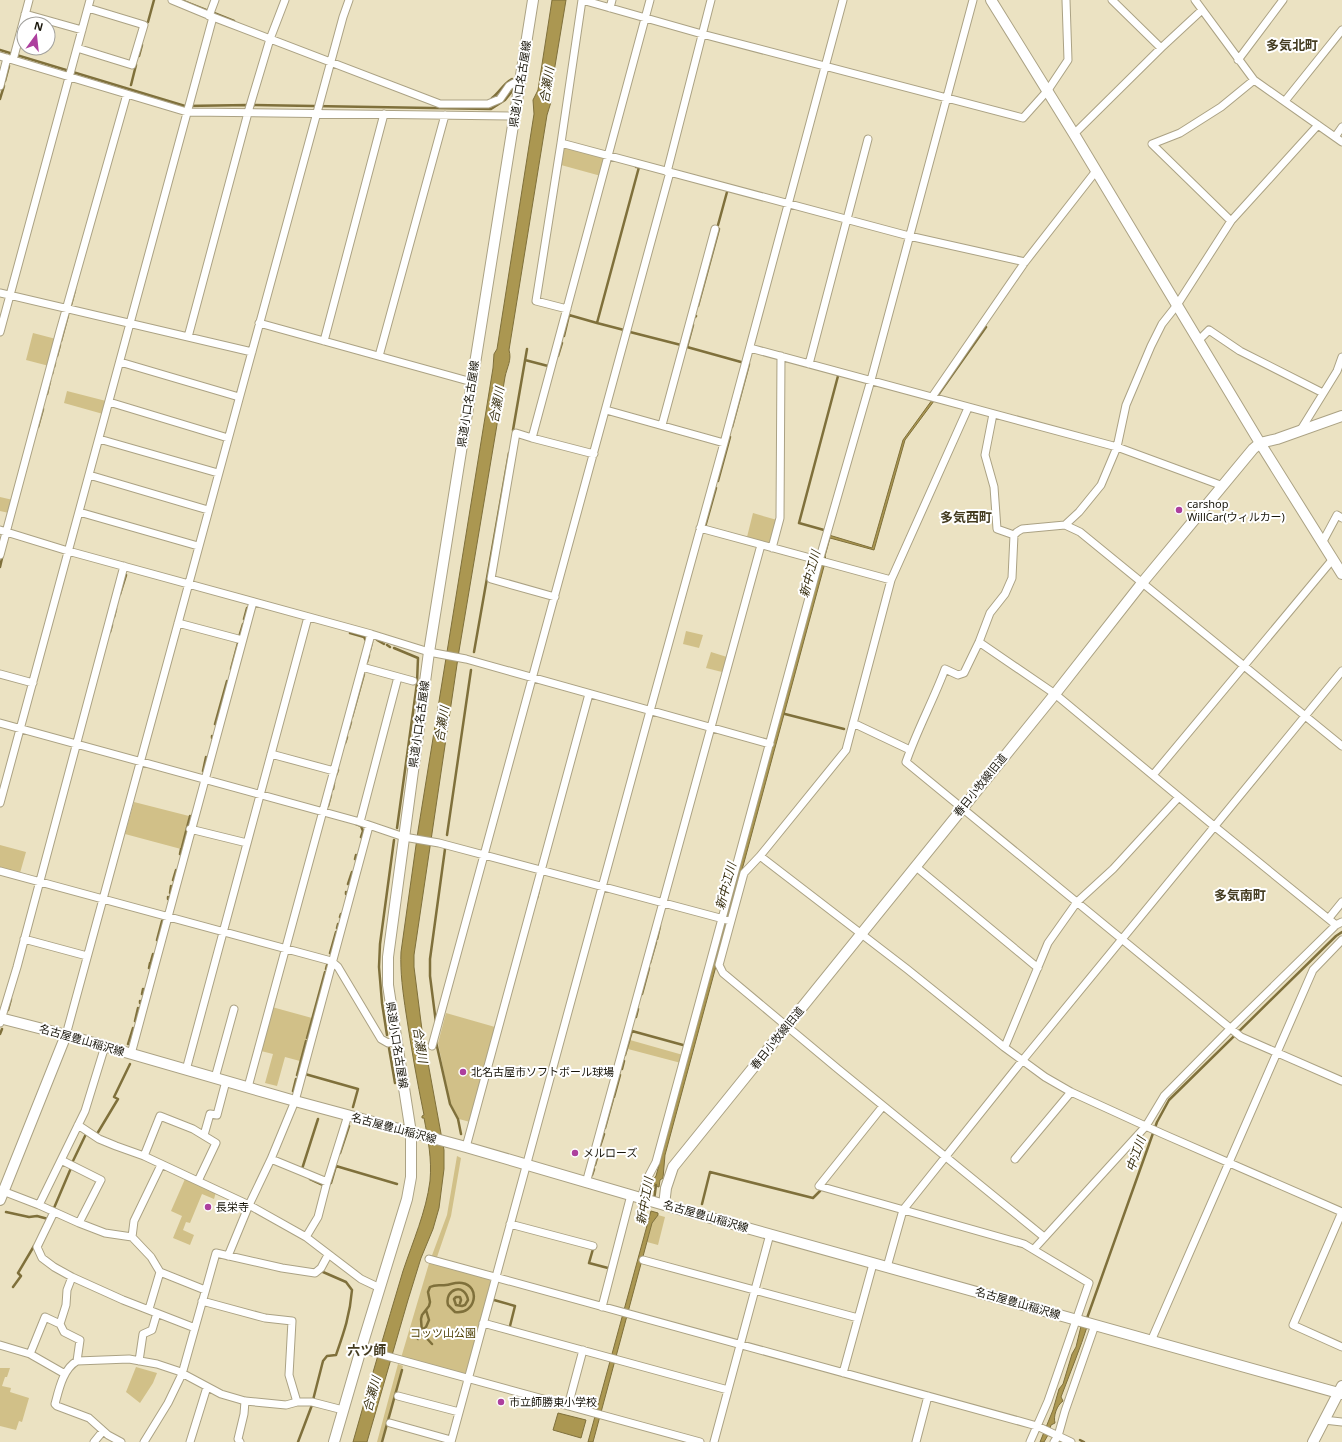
<svg xmlns="http://www.w3.org/2000/svg" width="1342" height="1442" font-family="'Noto Sans','Noto Sans JP',sans-serif">
<rect width="100%" height="100%" fill="#ebe2c2"/>
<path fill="#d1c088" d="M565,147L604,158L601,176L561,165L563,150Z
M33,333L56,339L49,366L26,360Z
M67,391L106,401L103,414L64,403Z
M0,497L13,500L9,513L0,511Z
M753,513L777,520L771,542L769,543L747,537Z
M686,631L703,635L699,648L683,644Z
M711,652L727,657L722,672L706,668Z
M134,802L189,816L181,849L125,834Z
M0,845L26,852L20,873L0,867Z
M272,1007L312,1018L300,1061L285,1057L277,1086L265,1083L273,1054L261,1051Z
M446,1013L495,1027L470,1122L459,1119L450,1102L438,1043Z
M630,1040L683,1055L681,1063L628,1049Z
M457,1156L461,1158L451,1216L436,1260L431,1258L447,1215Z
M185,1179L216,1192L214,1199L202,1194L190,1223L186,1222L183,1230L194,1235L190,1245L173,1238L182,1216L171,1211Z
M658,1215L665,1217L658,1245L647,1242L652,1223Z
M430,1260L488,1277L491,1282L467,1372L461,1375L401,1358Z
M398,1364L403,1366L381,1442H377Z
M136,1367L157,1373L153,1383L140,1403L126,1392Z
M0,1368H10L7,1377H5L2,1386L11,1388L10,1392L29,1398L22,1422L19,1421L16,1430L0,1426Z"/>
<path fill="#ab9751" stroke="#7f703b" d="M552,0H566L550,96L551,102L547,115L509,350C512,360 507,367 505,377L459,651L414,955V967L422,1030L444,1150V1169L439,1208L433,1229L421,1258L408,1300L367,1442H353C369,1385 386,1328 403,1271C413,1241 426,1212 430,1181C432,1159 428,1139 424,1118H422V1116L424,1115C417,1081 411,1047 406,1013C403,993 400,972 401,952L418,831L493,368L494,354L497,349L534,114L533,100L538,90Z
M932,400L934,401L905,440L874,550L830,538L825,556L826,559L665,1155L663,1178L660,1180L659,1187L651,1185L652,1181L656,1176L829,535L872,548L903,440Z
M651,1211L658,1213V1215L652,1223L593,1442H588Z
M1082,1322L1088,1324C1080,1349 1070,1373 1061,1397L1063,1401C1057,1405 1053,1416 1055,1423L1051,1425L1048,1435L1044,1442H1040L1053,1410L1059,1389L1063,1384L1072,1354L1076,1347Z
M558,1413L586,1420L581,1438L553,1430Z"/>
<g fill="none" stroke-linecap="round" stroke-linejoin="round">
<path stroke="#7f703b" stroke-width="2.5" d="M181,0L206,10
M214,13L234,21
M148,22L154,0
M0,50L185,106L248,105L491,109L505,100L513,90H516
M139,56L142,45
M5,81L9,66
M131,85L136,65
M492,98C500,92 503,84 512,79
M0,99L4,86
M718,225L727,192
M71,305L75,290
M698,306L719,229
M695,317L696,316
M693,325L687,347L741,362
M624,330L597,323L639,167H636
M630,332L681,345
M564,336L569,315L597,323
M61,341L68,315
M57,356L60,345
M558,356L562,343
M525,360L548,366
M54,367L55,363
M52,374L53,370
M47,394L50,381
M938,395L986,327
M38,427L43,409
M732,427L749,364
M513,430L527,349
M718,481L730,437
M707,527H705L716,488
M824,530L799,523L838,376
M0,567L3,554
M120,594L126,575
M114,617L116,609
M244,619L247,608
M110,632L112,625
M350,633L364,637L366,641
M239,637L243,624
M377,640L384,644
M387,645L390,647
M394,648L418,658L417,683L397,828
M370,650L372,642
M474,652L509,453
M367,662L369,655
M231,669L238,643
M785,714L844,729
M352,717L364,674
M215,724L227,681
M349,729L351,722
M212,738V736
M345,743L347,737
M203,771L206,757
M336,775L338,770
M333,789L334,783
M328,806L331,795
M356,824L361,826L363,831L361,837
M447,835L471,670
M182,847L190,816
M180,854L181,849
M355,859L356,855
M173,880L176,870
M348,884L352,872
M170,893L171,886
M346,894V892
M537,898L539,890
M168,899V897
M340,917L341,914
M337,928L338,924
M657,939L660,926
M157,940L162,921
M330,953L336,932
M151,961L153,954
M650,963L656,942
M149,968L150,963
M326,969L327,965
M142,994L143,989
M642,994L649,968
M140,1003V1001
M8,1010L11,999
M636,1017L638,1009
M135,1021L138,1008
M436,1023L430,976V959L445,849
M0,1034L2,1029
M387,1035L382,1003L379,967L380,944L394,840
M307,1038L325,972
M436,1042L450,1104L458,1119L461,1134
M128,1044L133,1028
M389,1048L395,1083
M625,1055L632,1031L683,1045
M622,1069L624,1061
M305,1074L358,1089L353,1107
M297,1075L306,1041
M293,1091L296,1079
M614,1097L620,1075
M605,1128L613,1099
M97,1134L118,1099L114,1097L130,1064
M600,1146L604,1134
M340,1153L349,1126
M72,1163L86,1134
M595,1165L599,1151
M302,1169L318,1119
M592,1175L594,1169
M310,1179L323,1185
M331,1183L336,1166L397,1184
M654,1200L656,1185
M702,1204L710,1172L813,1198L820,1191
M54,1208L71,1168
M6,1212L29,1217L37,1216L48,1219
M592,1249H593L589,1263L608,1268
M13,1287L21,1276L18,1273L34,1246
M494,1300L515,1306L510,1326
M1086,1321L1157,1122L1169,1100L1336,936L1342,932
M423,1329L426,1327L429,1320L426,1310
M418,1339L422,1333
M432,1344L422,1333L421,1319L422,1315L429,1306L430,1302L428,1292L430,1287C436,1284 440,1286 446,1285C452,1284 456,1282 462,1283C481,1286 476,1315 455,1312L448,1305C444,1289 465,1282 468,1300L465,1305L462,1306L456,1305L454,1299L456,1297H460L461,1300L460,1303
M313,1400L323,1361L327,1356L336,1355C344,1332 350,1315 352,1290L346,1282L323,1272
M1080,1440L1084,1442
M298,1442L312,1405
M382,1442L402,1370"/>
<defs>
<path id="street" d="M172,0L213,17L440,104H488L500,99L509,86L514,83H520
M582,0L702,34L1023,118L1048,90L1068,60L1066,0
M1112,0L1161,48
M1195,0L1254,80L1342,142
M610,8L612,0
M25,14L82,30
M209,16L215,0
M77,48L132,65L144,25L88,8
M0,56L187,112L515,116
M13,60L29,0
M1238,60L1283,0
M0,86L7,58
M1285,101L1342,30
M1318,125L1231,221L1177,305L1162,324L1151,346L1126,405L1117,447L1101,485L1079,512L1065,525L1022,529L1017,532L1014,535L1012,578L1005,594L990,613L979,642L964,673L958,675L945,669C933,701 917,730 906,762L1241,1037L1342,1081
M1074,134L1161,48L1202,10
M1335,137L1342,127
M561,143L909,236L1025,262
M667,172L711,0
M1231,221L1152,144L1180,133L1221,107L1254,80
M0,293L252,352
M567,309L536,301L561,143L582,0
M259,323L472,382
M0,332L90,0
M188,337L249,109L270,39L285,0
M1199,340L1209,330L1240,351L1323,393
M324,341L384,114
M750,348L1117,447L1223,486
M379,356L445,115
M120,362L239,397
M809,364L868,139
M932,397L1025,262L1096,171
M109,402L228,438
M968,408L891,580L846,750L760,856L907,969L1004,1047L1045,1077L1071,1092L1163,1134L1342,1212
M606,410L724,443
M993,414L985,455L994,487L997,529L1014,535
M662,425L715,229
M1300,431L1337,371L1342,357
M532,438L516,433L491,579L555,597
M99,439L218,473
M594,454L532,438L650,0
M89,475L208,510
M79,512L198,546
M1065,525L1080,532L1342,746
M700,528L891,580
M0,530L68,551L371,634L429,652L466,659L770,744
M1322,543L1337,515L1342,518
M772,548L780,518L781,356
M0,555L60,331L127,94
M178,623L242,640
M979,642L1055,694L1214,826L1336,925
M362,667L413,681
M0,674L33,683
M0,723L360,822L404,837L439,843L731,921
M853,723L910,750
M271,754L334,771
M1153,775L1333,559
M0,803L213,17
M360,822L398,677
M190,829L247,843
M760,856L744,873L719,965L723,973L838,1069L1044,1237
M915,866L1038,968
M0,871L331,961L338,967L381,1039L388,1043L396,1041
M1329,918L1342,902
M24,939L87,956
M0,1023L17,967L124,566
M66,1035L343,17L349,0
M1006,1044L1048,943L1077,902L1113,869L1179,797
M432,1046L670,172
M131,1054L253,602
M186,1070L308,617
M215,1078L234,1009
M248,1087L371,634
M883,1106L819,1186L1024,1244L1089,1283L1048,1401L1030,1442
M78,1125L99,1139L116,1146L144,1156L249,1205L306,1237L361,1279L380,1288
M204,1135L210,1114L217,1115L226,1081
M466,1147L589,694
M144,1156L160,1116L193,1129L216,1143L198,1181
M271,1159L327,1182
M1015,1159L1071,1092
M61,1160L101,1180L79,1223
M586,1183L761,545
M0,1190L39,1205L79,1223L105,1233L132,1237L151,1257L160,1272L205,1290
M641,1198L647,1179L656,1162L819,561L871,380L973,0
M39,1205L85,1111L105,1046
M54,1212L37,1247L42,1258L54,1267L72,1277L123,1300L195,1328
M1342,1212L1293,1325L1342,1347
M510,1224L593,1246
M132,1237L134,1221L161,1165
M306,1237L318,1217L327,1182L348,1115
M1034,1249L1146,1126L1164,1096L1231,1028L1336,925L1342,922
M228,1256L249,1205L271,1159L295,1101L369,826
M429,1259L1037,1426L1071,1442
M643,1260L858,1318
M887,1267L903,1210L1022,1061L1342,671
M202,1301L265,1318L292,1321L289,1375L297,1402
M602,1307L631,1195
M149,1309L160,1272
M483,1323L728,1390
M60,1324L66,1305L67,1290L72,1277
M1151,1341L1313,970L1342,940
M0,1345L30,1354L65,1374
M361,1349L700,1442
M30,1354L45,1317L60,1324L64,1332L80,1340L77,1361
M139,1361L143,1334L152,1330L157,1313
M843,1373L873,1264
M398,1396L459,1412
M568,1406L583,1350
M1324,1420L1342,1422
M390,1423L451,1440
M94,1442L103,1431
M121,1442L108,1435L89,1418L57,1406L55,1404C59,1389 63,1369 77,1361L129,1359L157,1364L178,1371L221,1394L245,1401L286,1405L297,1402H312L343,1410
M144,1442L168,1403L182,1374L216,1253L282,1268L315,1273L321,1268L328,1255
M190,1442L207,1387
M240,1442L238,1439L244,1414L245,1401
M451,1442L650,711L724,443L843,0
M714,1442L770,1234
M916,1442L928,1396
M1054,1442L1058,1436L1065,1411L1095,1325"/>
<path id="secondary" d="M991,0L1074,134L1260,443L1342,574
M0,1018L66,1035L295,1101L466,1147L661,1204L1342,1394
M0,1200L66,1035
M664,1205L666,1188L673,1167L1055,694L1142,583L1253,449L1260,443L1277,439L1342,416
M334,1442L361,1349L407,1199L411,1177V1133L388,985V957L429,652L533,0
M1313,1442L1342,1386"/>
</defs>
<use href="#street" stroke="#aba284" stroke-width="9"/>
<use href="#secondary" stroke="#aba284" stroke-width="12"/>
<use href="#street" stroke="#fff" stroke-width="7"/>
<use href="#secondary" stroke="#fff" stroke-width="10"/>
</g>
<g fill="#ad3f9e" stroke="#fff" stroke-width="1.5">
<circle cx="1179" cy="510" r="4"/>
<circle cx="463" cy="1072" r="4"/>
<circle cx="575" cy="1153" r="4"/>
<circle cx="208" cy="1207" r="4"/>
<circle cx="501" cy="1402" r="4"/>
</g>
<g text-anchor="middle" stroke-width="4" stroke-linejoin="round" paint-order="stroke">
<g font-size="11" fill="#171409" stroke="#fff">
<text transform="translate(520 84) rotate(-81)" y="4">県道小口名古屋線</text>
<text transform="translate(468 404) rotate(-81)" y="4">県道小口名古屋線</text>
<text transform="translate(419 724) rotate(-82)" y="4">県道小口名古屋線</text>
<text transform="translate(980 785) rotate(-51)" y="4">春日小牧線旧道</text>
<text transform="translate(777 1038) rotate(-51)" y="4">春日小牧線旧道</text>
<text transform="translate(82 1040) rotate(16)" y="4">名古屋豊山稲沢線</text>
<text transform="translate(397 1045) rotate(81)" y="4">県道小口名古屋線</text>
<text transform="translate(394 1128) rotate(15)" y="4">名古屋豊山稲沢線</text>
<text transform="translate(706 1216) rotate(16)" y="4">名古屋豊山稲沢線</text>
<text transform="translate(1018 1303) rotate(16)" y="4">名古屋豊山稲沢線</text>
</g>
<g font-size="11" fill="#171409" stroke="#fff" text-anchor="start">
<text x="1187" y="508">carshop<tspan x="1187" dy="13">WillCar(ウィルカー)</tspan></text>
<text x="471" y="1076">北名古屋市ソフトボール球場</text>
<text x="583" y="1157">メルローズ</text>
<text x="216" y="1211">長栄寺</text>
<text x="509" y="1406">市立師勝東小学校</text>
</g>
<g font-size="11" fill="#4e4005" stroke="#fff">
<text x="443" y="1337">コッツ山公園</text>
</g>
<g font-size="12" font-style="italic" fill="#393010" stroke="#fff">
<text transform="translate(547 85) rotate(-81)" y="4">合瀬川</text>
<text transform="translate(497 405) rotate(-80)" y="4">合瀬川</text>
<text transform="translate(810 574) rotate(-75)" y="4">新中江川</text>
<text transform="translate(442 724) rotate(-81)" y="4">合瀬川</text>
<text transform="translate(726 886) rotate(-75)" y="4">新中江川</text>
<text transform="translate(420 1045) rotate(81)" y="4">合瀬川</text>
<text transform="translate(1136 1154) rotate(-71)" y="4">中江川</text>
<text transform="translate(645 1201) rotate(-80)" y="4">新中江川</text>
<text transform="translate(372 1394) rotate(-75)" y="4">合瀬川</text>
</g>
<g font-size="13" font-weight="bold" fill="#443c21" stroke="#fff">
<text x="1292" y="50">多気北町</text>
<text x="966" y="522">多気西町</text>
<text x="1240" y="900">多気南町</text>
<text x="367" y="1355">六ツ師</text>
</g>
</g>
<g transform="translate(36 36) rotate(15)"><circle r="19" fill="#ffffff" stroke="#a2a19d"/>
<path d="M0-3L7 15L0 10L-7 15Z" fill="#ad3f9e"/>
<text y="-6" font-size="11" font-weight="bold" text-anchor="middle" fill="#171409">N</text>
</g>
</svg>
